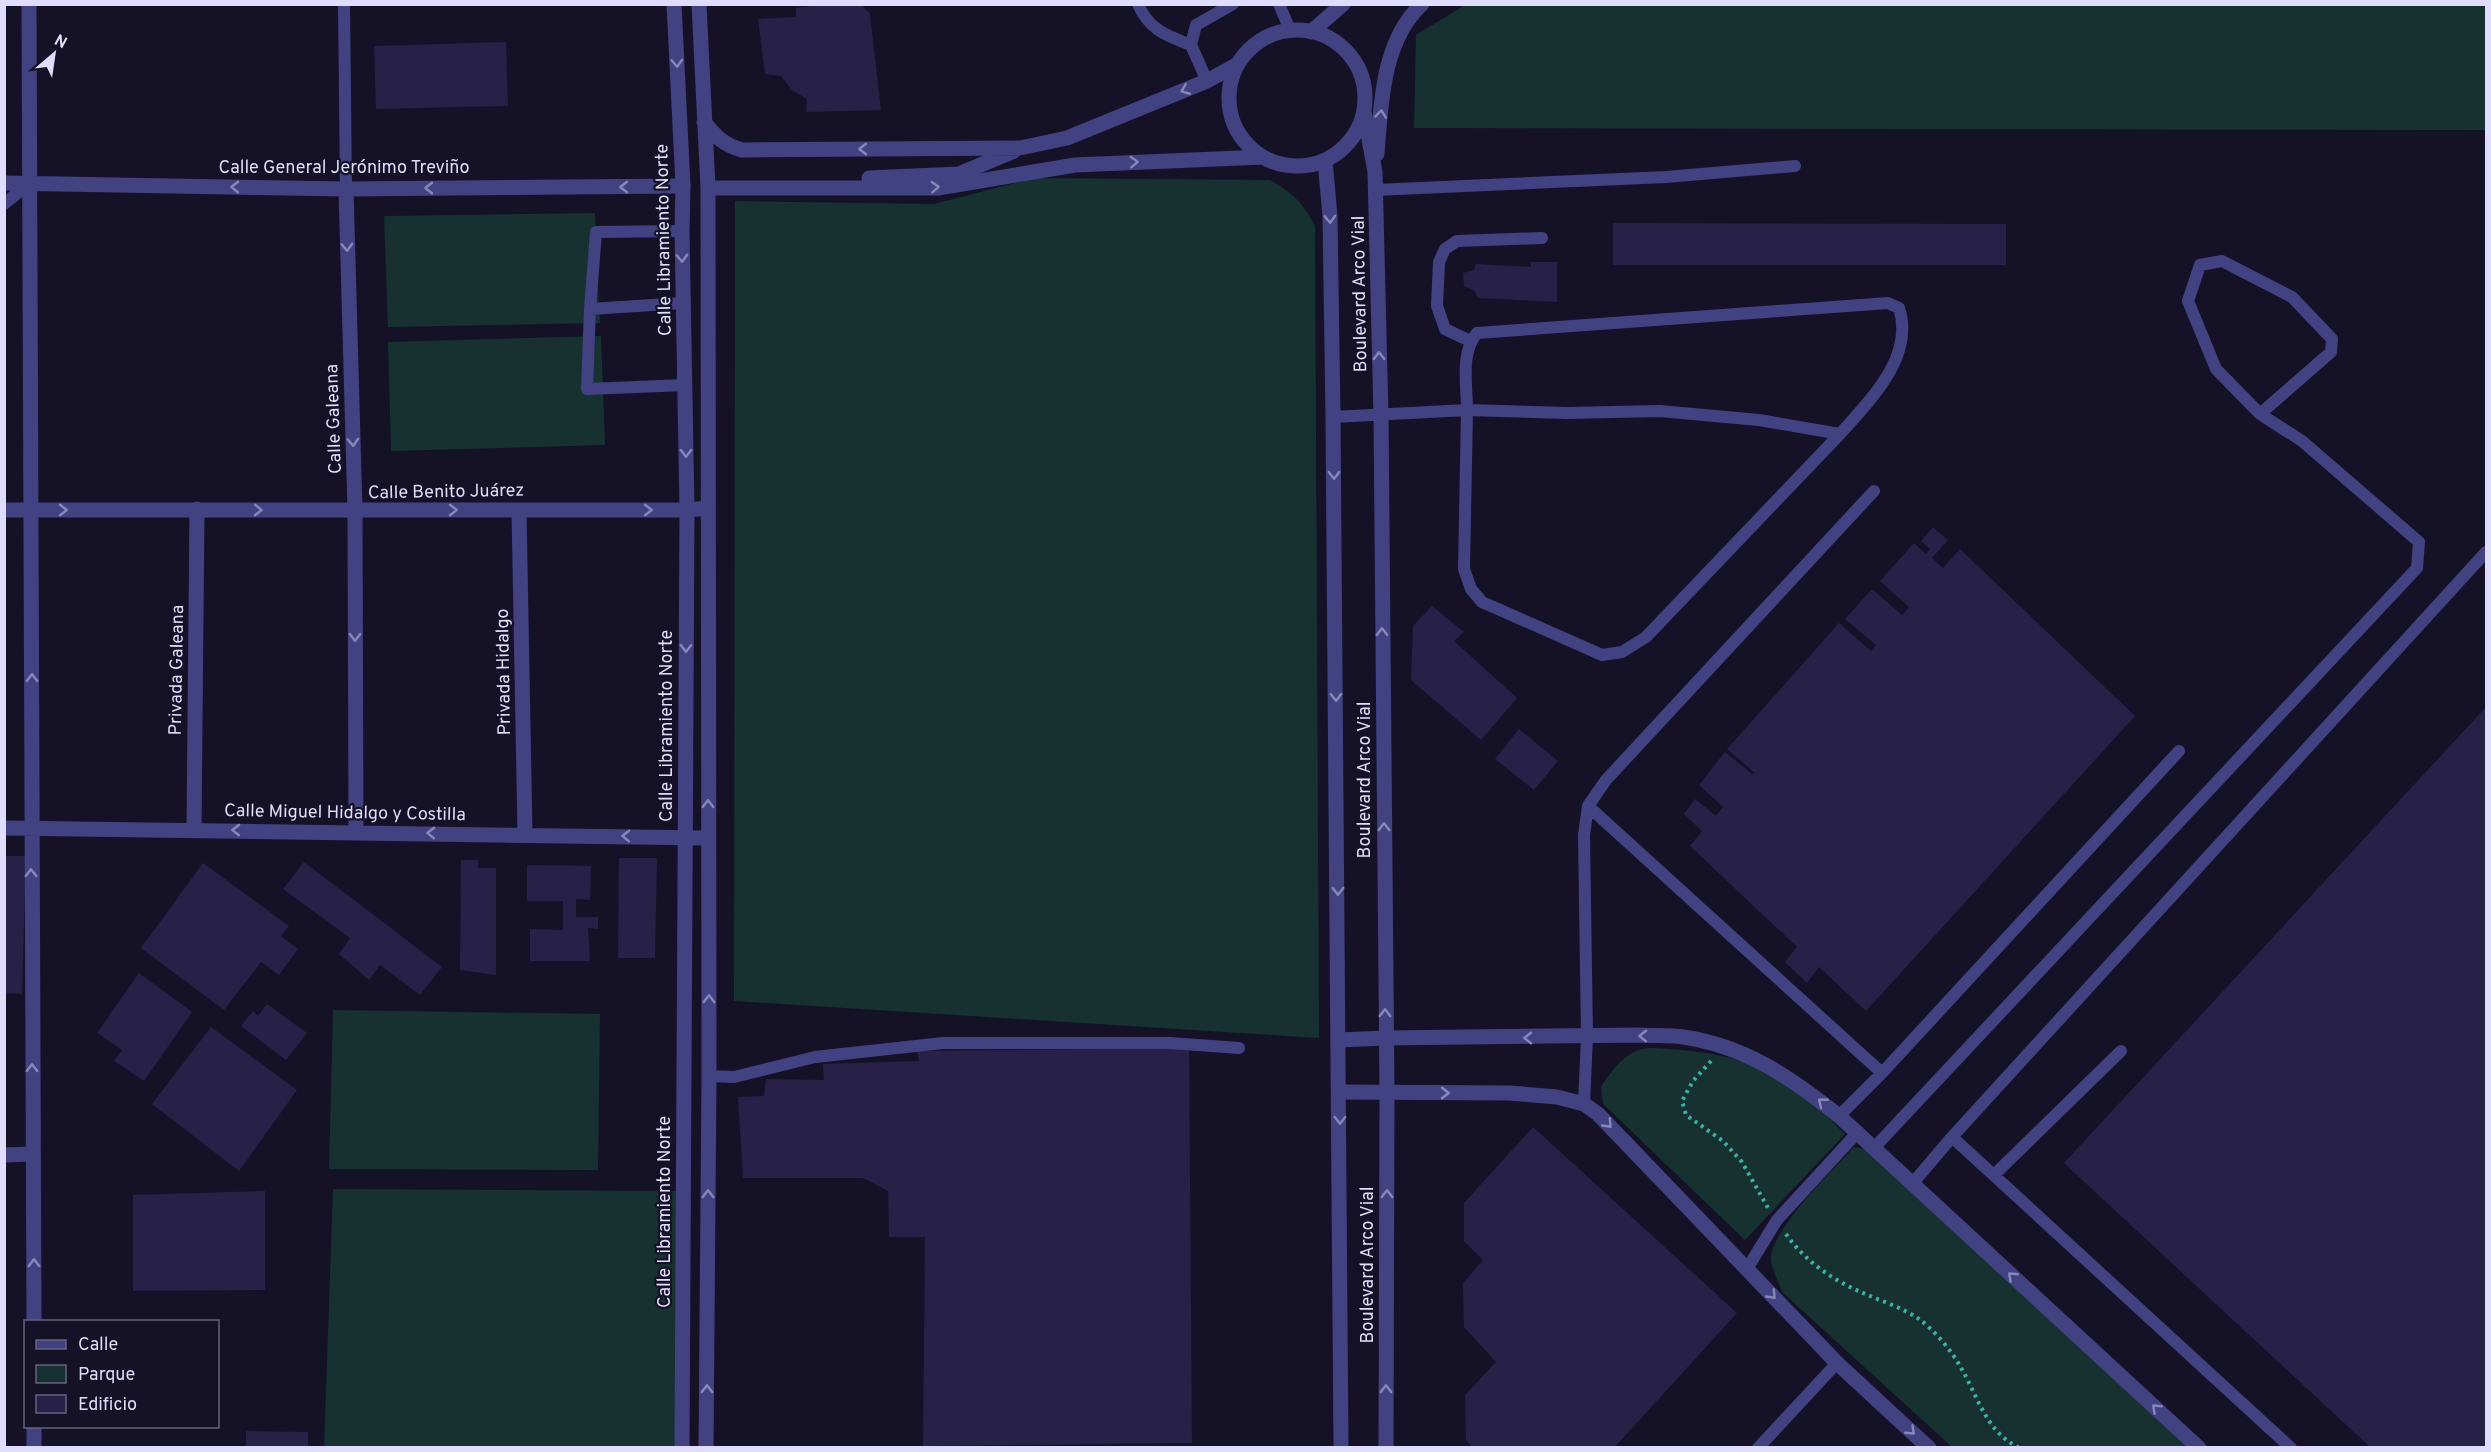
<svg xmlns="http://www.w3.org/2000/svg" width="2491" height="1452" font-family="Overpass,sans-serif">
<rect width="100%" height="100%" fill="#151228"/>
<path fill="#163130" d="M1465,5H2486V130L1414,128L1416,35Z
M1034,178L1270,180C1293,193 1303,203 1315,226L1319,1038L734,1001L735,201L934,204Z
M595,213L600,323L388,327L384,216Z
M601,336L605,445L391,451L388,342Z
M333,1010L600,1014L598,1170L329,1169Z
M1649,1048C1698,1049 1754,1058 1795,1086C1813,1099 1829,1119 1845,1134L1745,1240L1603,1104L1601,1086C1615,1068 1625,1050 1649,1048Z
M1854,1147L1865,1149L2189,1447H1952L1782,1292C1779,1282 1773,1272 1771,1262C1766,1234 1835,1168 1854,1147Z
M333,1189L678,1191L676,1447L324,1448Z"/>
<path fill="#272047" d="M824,4H861L870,14L881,110L806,112L807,99L792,90L781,76L765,74L758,19L796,17V8Z
M506,42L508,106L376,109L374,46Z
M1613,223L2006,224V265H1613Z
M1531,262H1557V302L1478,298L1475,291L1464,286L1463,273L1474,270L1476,264L1531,267Z
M1933,527L1948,540L1932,558L1943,568L1960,549L2135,716L1866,1011L1819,967L1807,983L1785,962L1797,947L1690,846L1702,831L1684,814L1695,799L1716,816L1723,807L1699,785L1725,752L1752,774L1755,773L1727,749L1839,623L1871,651L1876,645L1845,619L1872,589L1902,615L1909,607L1880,581L1914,543L1926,554L1930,549L1921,541Z
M1432,606L1464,632L1454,641L1517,698L1481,740L1411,680L1413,626Z
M2486,707V1448H2371L2064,1163Z
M1519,729L1558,761L1534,790L1495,759Z
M4,856H26L22,994L4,993Z
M619,858H657L655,958H618Z
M461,860H478V868H496V975L460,970Z
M304,862L442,967L420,995L380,965L369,980L339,954L350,938L283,889Z
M203,863L289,926L281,936L298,949L279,975L261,962L224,1010L141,948Z
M527,865L591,866L590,900L576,899V917H598V929L588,928L590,961H530V929L563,930V901H527Z
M139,973L192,1012L144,1081L114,1061L122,1050L97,1033Z
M267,1004L307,1033L286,1060L241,1026L253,1011L258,1016Z
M211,1027L297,1090L239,1171L152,1104Z
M1189,1048L1192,1443L923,1446L925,1237H889L888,1191L863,1178H743L738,1097L764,1096L766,1079L824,1080L823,1064L919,1061L917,1051Z
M1533,1127L1737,1313L1614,1448H1473L1466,1440L1465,1395L1496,1362L1464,1327L1463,1283L1483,1260L1464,1241V1203Z
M265,1191V1290L133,1291V1195Z
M246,1431L308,1432V1448H246Z"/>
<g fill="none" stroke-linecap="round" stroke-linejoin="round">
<path stroke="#3bb2a7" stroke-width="4" stroke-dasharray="3 4.5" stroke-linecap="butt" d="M1711,1061L1693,1081L1682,1101L1686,1115L1723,1141L1742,1162L1768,1208
M1786,1234C1804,1260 1832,1280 1861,1292C1880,1301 1902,1307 1919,1319C1935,1331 1952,1351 1961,1368C1978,1396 1986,1433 2020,1448"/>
<path stroke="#424283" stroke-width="12" d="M344,4L346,189
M1138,4C1149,30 1167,36 1191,45
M1279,4L1290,30
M1207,81L1191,45L1196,25L1233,4
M1376,190L1666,177L1795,166
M4,204L31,182
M682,231L596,232L590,309L587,389L685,385
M590,309L684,303
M1470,341L1445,329L1437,306L1439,262L1445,249L1457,241L1542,238
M1333,417L1467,410C1467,385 1460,353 1477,333L1888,303L1899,308C1915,357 1870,400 1840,434L1646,637L1622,652L1602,655L1482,602L1471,589L1464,569L1467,410L1567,413L1660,411L1759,420L1840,434
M1588,806L1882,1073
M709,1076L734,1077L815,1057L943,1043H1170L1239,1048
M1584,1104L1587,1037L1584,835L1588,806L1606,780L1874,491
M1839,1116L1882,1073L2179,751
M1952,1137L2291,1448
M1874,1148L2417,568L2419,542L2302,441L2260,414L2216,369L2188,301L2200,265L2222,261L2292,297L2332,339L2331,352L2260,414
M1994,1175L2121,1051
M1912,1184L1952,1137L2486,552
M1747,1269L1777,1220L1857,1133
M1758,1448L1837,1363"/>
<path stroke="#424283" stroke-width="15" d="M29,4L34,1322
M4,183L346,189L683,186
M346,189L355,511L356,832
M4,510H687L708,508
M519,510L525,834
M4,828L708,838
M194,830L197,509
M1339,1040L1385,1038L1641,1035C1655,1036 1670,1035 1683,1037C1746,1046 1791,1078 1839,1116L2199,1448
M1340,1092L1510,1093L1557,1097L1584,1104L1598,1114L1837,1363L1929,1448
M4,1155L32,1154
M34,1426V1448"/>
<path stroke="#424283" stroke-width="15" d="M674,4L683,186L682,231L687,510L682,1448
M699,4L708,188L709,1076L706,1448
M1229 98a68 68 0 1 1 136 0a68 68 0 1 1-136 0Z
M1311,32L1343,4
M1364,112L1375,172L1381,415L1387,1093L1386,1448
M704,122C716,137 724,145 742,150L1020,148L1067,138L1207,81L1238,64
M1377,154C1381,104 1382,41 1422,4
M1325,160L1330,216L1333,417L1341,1448
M869,178L959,174L1014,151
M708,188H938L1075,165L1263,157"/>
</g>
<defs><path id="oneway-chevron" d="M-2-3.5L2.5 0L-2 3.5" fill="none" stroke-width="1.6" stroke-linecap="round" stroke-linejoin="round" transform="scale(1.5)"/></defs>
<g stroke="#8987b9">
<use href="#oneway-chevron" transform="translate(677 63) rotate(87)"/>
<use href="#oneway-chevron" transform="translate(1185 90) rotate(158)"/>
<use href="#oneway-chevron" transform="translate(1381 114) rotate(-84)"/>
<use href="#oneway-chevron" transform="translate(863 149) rotate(180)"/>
<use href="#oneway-chevron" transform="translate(1134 162) rotate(-2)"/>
<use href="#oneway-chevron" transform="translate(235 187) rotate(-179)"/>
<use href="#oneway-chevron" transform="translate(624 187) rotate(180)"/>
<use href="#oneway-chevron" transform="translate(935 187) rotate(-3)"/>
<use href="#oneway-chevron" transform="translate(429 188) rotate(180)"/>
<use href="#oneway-chevron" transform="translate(1330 219) rotate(88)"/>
<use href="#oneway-chevron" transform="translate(347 247) rotate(88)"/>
<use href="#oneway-chevron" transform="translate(682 258) rotate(88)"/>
<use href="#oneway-chevron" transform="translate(1379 356) rotate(-91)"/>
<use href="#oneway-chevron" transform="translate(353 442) rotate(88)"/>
<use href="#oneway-chevron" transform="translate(686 453) rotate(89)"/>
<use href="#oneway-chevron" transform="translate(1334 475) rotate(89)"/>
<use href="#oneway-chevron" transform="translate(63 510)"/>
<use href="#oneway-chevron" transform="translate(258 510) rotate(1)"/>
<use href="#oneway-chevron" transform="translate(453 510) rotate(-1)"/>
<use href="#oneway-chevron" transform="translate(648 510)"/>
<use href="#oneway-chevron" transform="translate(1382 632) rotate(-90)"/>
<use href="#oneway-chevron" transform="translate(355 637) rotate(90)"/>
<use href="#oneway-chevron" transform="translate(686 648) rotate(90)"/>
<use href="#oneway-chevron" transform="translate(32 678) rotate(-90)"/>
<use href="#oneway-chevron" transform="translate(1336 697) rotate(89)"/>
<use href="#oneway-chevron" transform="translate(708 804) rotate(-90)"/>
<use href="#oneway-chevron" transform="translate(1384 827) rotate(-90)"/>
<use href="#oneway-chevron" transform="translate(236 830) rotate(-179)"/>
<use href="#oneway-chevron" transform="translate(431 833) rotate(-179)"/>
<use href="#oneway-chevron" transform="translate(626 836) rotate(-179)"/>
<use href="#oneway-chevron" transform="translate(31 873) rotate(-90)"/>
<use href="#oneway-chevron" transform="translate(1338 891) rotate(90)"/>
<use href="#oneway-chevron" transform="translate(709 999) rotate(-90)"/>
<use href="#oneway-chevron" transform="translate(1385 1013) rotate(-90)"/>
<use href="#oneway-chevron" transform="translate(1643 1036) rotate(-179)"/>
<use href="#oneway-chevron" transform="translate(1528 1038) rotate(180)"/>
<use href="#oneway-chevron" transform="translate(32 1068) rotate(-90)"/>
<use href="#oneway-chevron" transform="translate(1445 1093)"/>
<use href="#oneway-chevron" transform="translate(1822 1102) rotate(-141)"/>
<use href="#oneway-chevron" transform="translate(1340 1120) rotate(90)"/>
<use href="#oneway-chevron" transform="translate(1608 1124) rotate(46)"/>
<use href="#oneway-chevron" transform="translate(708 1194) rotate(-90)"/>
<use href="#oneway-chevron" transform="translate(1387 1194) rotate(-90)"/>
<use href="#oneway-chevron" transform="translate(34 1263) rotate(-90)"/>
<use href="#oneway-chevron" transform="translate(2012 1276) rotate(-137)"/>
<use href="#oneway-chevron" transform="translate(1772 1295) rotate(46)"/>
<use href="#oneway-chevron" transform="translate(707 1389) rotate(-90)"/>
<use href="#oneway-chevron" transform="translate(1386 1389) rotate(-90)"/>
<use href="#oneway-chevron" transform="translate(2156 1408) rotate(-137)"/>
<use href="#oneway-chevron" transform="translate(1911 1431) rotate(43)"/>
</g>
<g text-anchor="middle" stroke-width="4.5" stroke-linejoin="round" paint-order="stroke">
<g font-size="18" fill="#dfdcfc" stroke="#151228">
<text x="344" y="173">Calle General Jerónimo Treviño</text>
<text transform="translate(663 240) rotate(-91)" y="6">Calle Libramiento Norte</text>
<text transform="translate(1359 294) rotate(-91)" y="6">Boulevard Arco Vial</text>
<text transform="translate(333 419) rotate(-92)" y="6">Calle Galeana</text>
<text transform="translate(446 491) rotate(-1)" y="6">Calle Benito Juárez</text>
<text transform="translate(176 670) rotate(-89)" y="6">Privada Galeana</text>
<text transform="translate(503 672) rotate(-91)" y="6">Privada Hidalgo</text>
<text transform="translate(666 726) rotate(-90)" y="6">Calle Libramiento Norte</text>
<text transform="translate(1364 780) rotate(-90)" y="6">Boulevard Arco Vial</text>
<text transform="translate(345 812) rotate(1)" y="6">Calle Miguel Hidalgo y Costilla</text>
<text transform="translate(664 1212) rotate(-90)" y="6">Calle Libramiento Norte</text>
<text transform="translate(1367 1265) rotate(-90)" y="6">Boulevard Arco Vial</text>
</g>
</g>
<rect width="2491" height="1452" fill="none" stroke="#dfdcfc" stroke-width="12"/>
<rect x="24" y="1320" width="195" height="108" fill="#151228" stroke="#66637d" stroke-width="1.5"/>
<rect x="36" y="1340" width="30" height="9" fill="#424283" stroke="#66637d" stroke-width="1.5"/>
<text x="78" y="1350" font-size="18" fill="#dfdcfc">Calle</text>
<rect x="36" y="1365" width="30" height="18" fill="#163130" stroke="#66637d" stroke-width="1.5"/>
<text x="78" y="1380" font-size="18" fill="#dfdcfc">Parque</text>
<rect x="36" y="1395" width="30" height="18" fill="#272047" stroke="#66637d" stroke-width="1.5"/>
<text x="78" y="1410" font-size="18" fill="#dfdcfc">Edificio</text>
<g transform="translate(54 54) rotate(29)" stroke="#151228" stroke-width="4.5" paint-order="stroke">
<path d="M0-4.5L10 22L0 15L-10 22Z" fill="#dfdcfc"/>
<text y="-9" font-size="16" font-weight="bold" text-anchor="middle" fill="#dfdcfc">N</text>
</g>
</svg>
